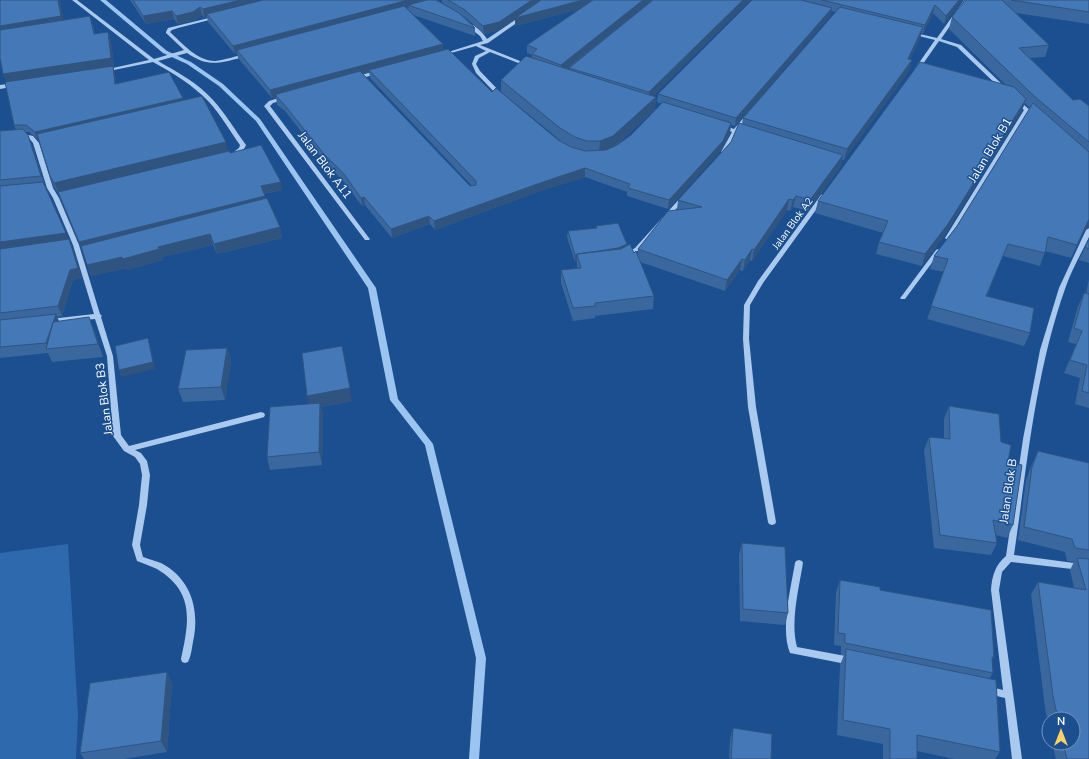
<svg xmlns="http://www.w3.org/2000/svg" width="1089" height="759" font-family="'Nunito Sans',sans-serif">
<rect width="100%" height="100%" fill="#1b4f8f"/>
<path fill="#2e69ad" d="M68,544L78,716L76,759H0V553Z"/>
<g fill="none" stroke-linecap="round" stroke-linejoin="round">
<path fill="#9cc4f0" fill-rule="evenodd" d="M100,0H106L167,51L191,62L223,84L260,119L376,288L398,399L433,444L486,658L479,759H469L476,658L425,445L390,400L368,288L256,121L219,86L187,64L163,53Z"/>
<path fill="#a9c9ee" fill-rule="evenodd" d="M72,0H77L154,59L184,50L166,33V32L168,28L217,16V18L178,28L172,30L170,32C182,43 197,61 215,61C225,60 236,56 246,54H248V56C222,62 210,69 187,53L158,61C177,72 198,83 213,100C225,113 235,130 246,145C244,151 237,157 231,156V154L239,148L240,145C230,131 221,115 209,102C193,85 173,73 153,62L104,72V70L149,60Z
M964,0H968L941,39L961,45L1006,88V90H1002L957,47L939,41L918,71L914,70L935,40L911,34V32L937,38Z
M521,16L525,17L488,43L480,45L530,65L526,66L490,52L479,58L476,64L480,71L502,94V96H498L476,73L472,64L475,56L486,51L476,46L444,55L442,54L483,41L480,36L466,25V23C474,23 483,33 487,39Z
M378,70L380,71V73L355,80L352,78Z
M15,83L17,84V86L0,89V85Z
M285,96L287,97V99L273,103L270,106L369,238L370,239L369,240H365L264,106L269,101Z
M1017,99L1038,117L1037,118H1033L1028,113L951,238L950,239H946L945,238L1024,110L1014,101Z
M748,114L751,116L739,130L748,134L745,136L737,133L726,153H722L721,152L732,132L720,127L723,125L734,129L746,115Z
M20,133L33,136L39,143L53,188L59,198L79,245L100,314L102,316L101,317L113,356L121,435L129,446L261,412L264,413L265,415L264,417L261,418L135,450L141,453L147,461L150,475L147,505L140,545L143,557C149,559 155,561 161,563C190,578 199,607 194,637C192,645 192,654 188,662L185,663L182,662L181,659C189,622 195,592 157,569C151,566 144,564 137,561L132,545L139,505L142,475L140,464L135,457L124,451L113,436L107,356L95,319L50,323L47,321L50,319L94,314L73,245L53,198L47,188L33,143L29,138L18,136V134Z
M823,194L826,196L763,283L750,305L749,339L756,407L776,522L775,524L772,525L769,524L768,522L748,407L743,339L744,305L758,281L821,195Z
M684,195L687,197L686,198L639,250L627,257H623L622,256L623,255L635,248L682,196Z
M1089,228V237C1081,254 1071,271 1065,289C1035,374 1027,466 1014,555L1089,565V571L1011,562L1002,572L999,590L1022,759H1012L1005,698L984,693L982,690L984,687L987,686L1003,690L991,590C992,576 995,565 1006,556L1023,439L1040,350L1059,288L1086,230Z
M938,249L940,250L941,251L940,252L905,299H901L900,298L901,297L936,250Z
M799,560L802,561L803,563C799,588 790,622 797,647L851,657L854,658L855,661L854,664L851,665L790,653C780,630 791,587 795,563L796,561Z"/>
</g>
<path fill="#3a679d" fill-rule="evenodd" d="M0,0H60L63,20L93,25L95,34L108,32L111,41L114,67H113L115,73L116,84L183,98V100L228,151L282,190L264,194L266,199L280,227L282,238L217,254L213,245L162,257L163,260L127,270L126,268L91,276L82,250L59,194L54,187L50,176L38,139H37L29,132H25L32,145L45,185L68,239H69L73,249L82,278L73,280L62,316L57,317L59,321L94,330L103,357L52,362L48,353L0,358V131L16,130L14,125L7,82L3,74Z
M130,0H437L442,3V0H653L567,69L569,70V68L653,0H750L653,96L656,97L655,109L614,147L617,145L631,135L662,104L657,102L658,94L752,0H962L944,24L933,13L923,33H922L920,38L910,59L912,60L909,71L844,160H842L841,166L808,211L793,207L790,211L787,210L752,261L750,260L743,271L740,270L725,291L640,262L654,296L653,309L595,316V318L573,321L561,283V270L577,268V262H575L567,237L568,231L596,228V226L627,246L638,255V249L677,210L678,200L731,142L742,124L743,118L836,12L831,11L830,16L735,126L731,125L730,132L722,149L668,209L627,196V192L585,177L543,190L435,230L430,224L392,238L365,205L362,206L345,183L326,163L285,111L277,105L276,97L272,98L238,58L237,53L235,54L208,22L207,17L204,18L202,15L195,20L178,24L174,19L146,24ZM580,9L527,45V53L532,55V58L501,80V92L560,140L492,92L444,50L413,15L475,36V28L463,16L466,18L484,34L500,30L515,19V26ZM369,72L370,78L472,186H470L363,74Z
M965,0H1089V24L1016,13L1049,45L1045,57L1030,58L1073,100L1089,106V228L1085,229L1071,258L1045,251L1040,266L1003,256L987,296L1030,333L1024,346L927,319L944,272L930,269L934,256L957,226L1030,108L1025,103L1022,110L944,236L922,266L876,254L879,242L883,233L815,213L818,201L1007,86L949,29L952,17Z
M1089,239V263L1079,260Z
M1089,279V408L1075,404L1080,378L1064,373L1076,344L1068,342L1078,306L1084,293H1086Z
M227,348L231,361L225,400L183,402L178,389Z
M352,401L321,407L323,415L322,465L270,470L267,457L270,407Z
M949,406L1001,442L1008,462L1013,525L1007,538L996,535L997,543L991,555L934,548L924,450L929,437L944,439V419Z
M1038,451L1089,463V759H1056L1052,743H1073V719H1049V729L1045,708L1031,594L1038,582L1074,588L1070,570L1074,562L1067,561L1065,552L1018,540L1026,480L1032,464Z
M742,543L788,613L785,625L740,621L739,555Z
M840,580L880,590L994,657L992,660L993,673L989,679L1000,752L995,759H954L917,751V759H883V744L837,735L840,665L844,655H841V646L834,645L836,592Z
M167,672L172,684L167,752L124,759H84L80,753Z
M733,728L771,759H729L730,739Z"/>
<path fill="#305480" d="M58,0H60L64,24L0,35V26Z
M241,0H276L207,14V17L204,18L203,9Z
M408,0H426V3L408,5L409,8L239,53L237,50V53L235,54L233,46Z
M532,0H599V4L515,26V19L500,30L484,34L483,26Z
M643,0H653L561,73V65Z
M743,0H750L649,100V92Z
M959,0H962L944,24L946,16Z
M935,5L933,13L923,33L925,25Z
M200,7L202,15L195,20L178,24L176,16Z
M832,8L830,16L735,126L736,118Z
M172,11L174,19L146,24L143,16Z
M90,16L93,25L96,43Z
M923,27L920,38L905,70L908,59Z
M108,32L111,41L114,67H113L115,73L117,91L7,83L3,74Z
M443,44L444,52L369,70V72L272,98L270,90L272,89Z
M912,60L909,71L844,160L847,149Z
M656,97L655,109L612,148L599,154L600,141Z
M183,98L184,105L37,139L35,132Z
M1026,99L1022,110L944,236L922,266L925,254Z
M731,123L730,132L722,149L668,209L669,200Z
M28,135L32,145L45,186L41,176Z
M226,142L228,153L59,194L54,183Z
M843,155L841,166L808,211L810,200Z
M585,168V177L543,190L435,230L434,221L543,182Z
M281,182L282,190L263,194L261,186Z
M265,196L267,204L82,250L79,242Z
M796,196L793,207L790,211L793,200Z
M364,197L365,205L362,206L361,198Z
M789,199L787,210L752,261L754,250Z
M429,216L430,224L392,238L391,229Z
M1089,219V228L1085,229L1071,258Z
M280,227L282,238L217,254L214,244Z
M66,233L70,243L0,252V242Z
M210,234L213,245L162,257L163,260L127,270L126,268L91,276L87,265Z
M69,239L73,249L82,278L73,280L62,316L58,306Z
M627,244V250L577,255Z
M1008,244L1003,256L981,309L986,296Z
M752,249L750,260L743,271L745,260Z
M575,255H577V262H575Z
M742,259L740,270L725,291L727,280Z
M56,314L60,324L49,349L46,343Z
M89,317L94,330L103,357L98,344Z
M148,338L150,345L155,369L121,377L119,370Z
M342,346L352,401L321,407L323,415L322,465L307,396Z
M227,348L231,361L225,400L221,387Z
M167,672L172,684L167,752L161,741Z"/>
<path fill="#4478b7" stroke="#305480" d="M0,0H58L61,16L0,26Z
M133,0H241L203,9L200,7L193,12L176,16L172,11L143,16Z
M263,0H408L233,46L207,14Z
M427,0H436L459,13L475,28L408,5Z
M448,0H532L499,22L483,26L465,10Z
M541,0H583L515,18Z
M593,0H643L561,65L532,54L537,49L527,45Z
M653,0H743L649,92L569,68Z
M752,0H801L832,8L736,118L658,94Z
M822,0H959L946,16L935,5L925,25Z
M965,0H1002L1049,45L1019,48L1073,100L1080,99L1089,106V142L1034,96L952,17Z
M1011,0H1089V12Z
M404,6L443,44L270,90L237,50Z
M840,7L923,27L908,59L912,60L847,149L743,118Z
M90,16L94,34L108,32L111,58L3,74L0,58V30Z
M448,49L492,92L496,88L558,140L571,147L585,151L606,150L617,145L631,135L663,102L731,123L723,141L669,200L628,188L630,184L585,168L543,182L434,221L429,216L391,229L364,197L361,198L344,174L324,154L283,103L276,96L277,94L360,71L470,186L476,185V181L369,70Z
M526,56L656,97L613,136L600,141H587L575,137L560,128L501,80Z
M920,62L1014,87L1026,99L948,224L925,254L879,242L888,221L818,201Z
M113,66L115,84L169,72L183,98L35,132L26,125H14L5,82Z
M202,96L226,142L54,183L50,176L37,134Z
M1033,103L1089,152V219L1077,245L1048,237L1045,253L1008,244L986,296L1034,308L1030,333L931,306L948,259L934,256L957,226Z
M739,123L843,155L810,200L796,196L793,200L789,199L754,250L752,249L745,260L742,259L727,280L638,249L668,211L702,207L678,200L731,142Z
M23,129L28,135L41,176L0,180V131Z
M261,145L281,182L261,186L265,196L79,242L58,192L229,151L230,153Z
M43,182L66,233L0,242V186Z
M267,198L280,227L214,244L210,234L158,247L159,249L123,259L122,257L87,265L81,246Z
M618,223L627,244L618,248L599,251L577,254V255H575L568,231L597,228L596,226Z
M69,239L78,268L70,270L58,306L0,313V249Z
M1089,239V249L1085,247Z
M630,244L634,253L636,251L654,296L595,303V306L573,308L561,270L581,268L577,254L621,249Z
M1084,293L1089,294V293V393L1082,391L1087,365L1070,360L1082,331L1074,328Z
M56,314L46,343L0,347V320Z
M89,317L98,344L46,349L53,322Z
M148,338L153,362L119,370L115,346Z
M342,346L350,388L307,396L302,353Z
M227,348L221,387L178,389L186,350Z
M320,403L319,452L267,457L270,407Z
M949,406L999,414L1001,442L1011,445L1008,462L1022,465L1013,525L993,520L997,543L940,535L929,437L950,439Z
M1038,451L1089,463V550L1075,548L1072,539L1024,527L1032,467Z
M742,543L785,547L788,613L743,609Z
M1077,558L1089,559V759H1067L1063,743H1073V719H1058L1053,696L1038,582L1086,590Z
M840,580L880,587V590L991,610L994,657H992L993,673L845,643V634L838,633Z
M846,649L996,680L1000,752L917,735V759H890V729L843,720Z
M167,672L161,741L80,753L90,683Z
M733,728L772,734L771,759H731Z"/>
<g text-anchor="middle" stroke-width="3" stroke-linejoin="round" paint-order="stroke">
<g font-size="10" fill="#fff" stroke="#1b4f8f">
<text transform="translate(792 223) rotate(-54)" y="4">Jalan Blok A2</text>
</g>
<g font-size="12" fill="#fff" stroke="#1b4f8f">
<text transform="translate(990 150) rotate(-59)" y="4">Jalan Blok B1</text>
<text transform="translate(325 165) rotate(53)" y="4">Jalan Blok A11</text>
<text transform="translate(104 399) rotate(-97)" y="4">Jalan Blok B3</text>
<text transform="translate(1008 491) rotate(-82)" y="4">Jalan Blok B</text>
</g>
</g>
<g transform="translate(1061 731)"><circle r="19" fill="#1b4f8f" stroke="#7695bc"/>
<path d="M0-3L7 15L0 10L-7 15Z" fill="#ffd166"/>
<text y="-6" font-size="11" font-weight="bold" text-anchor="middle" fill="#ffffff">N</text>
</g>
</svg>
